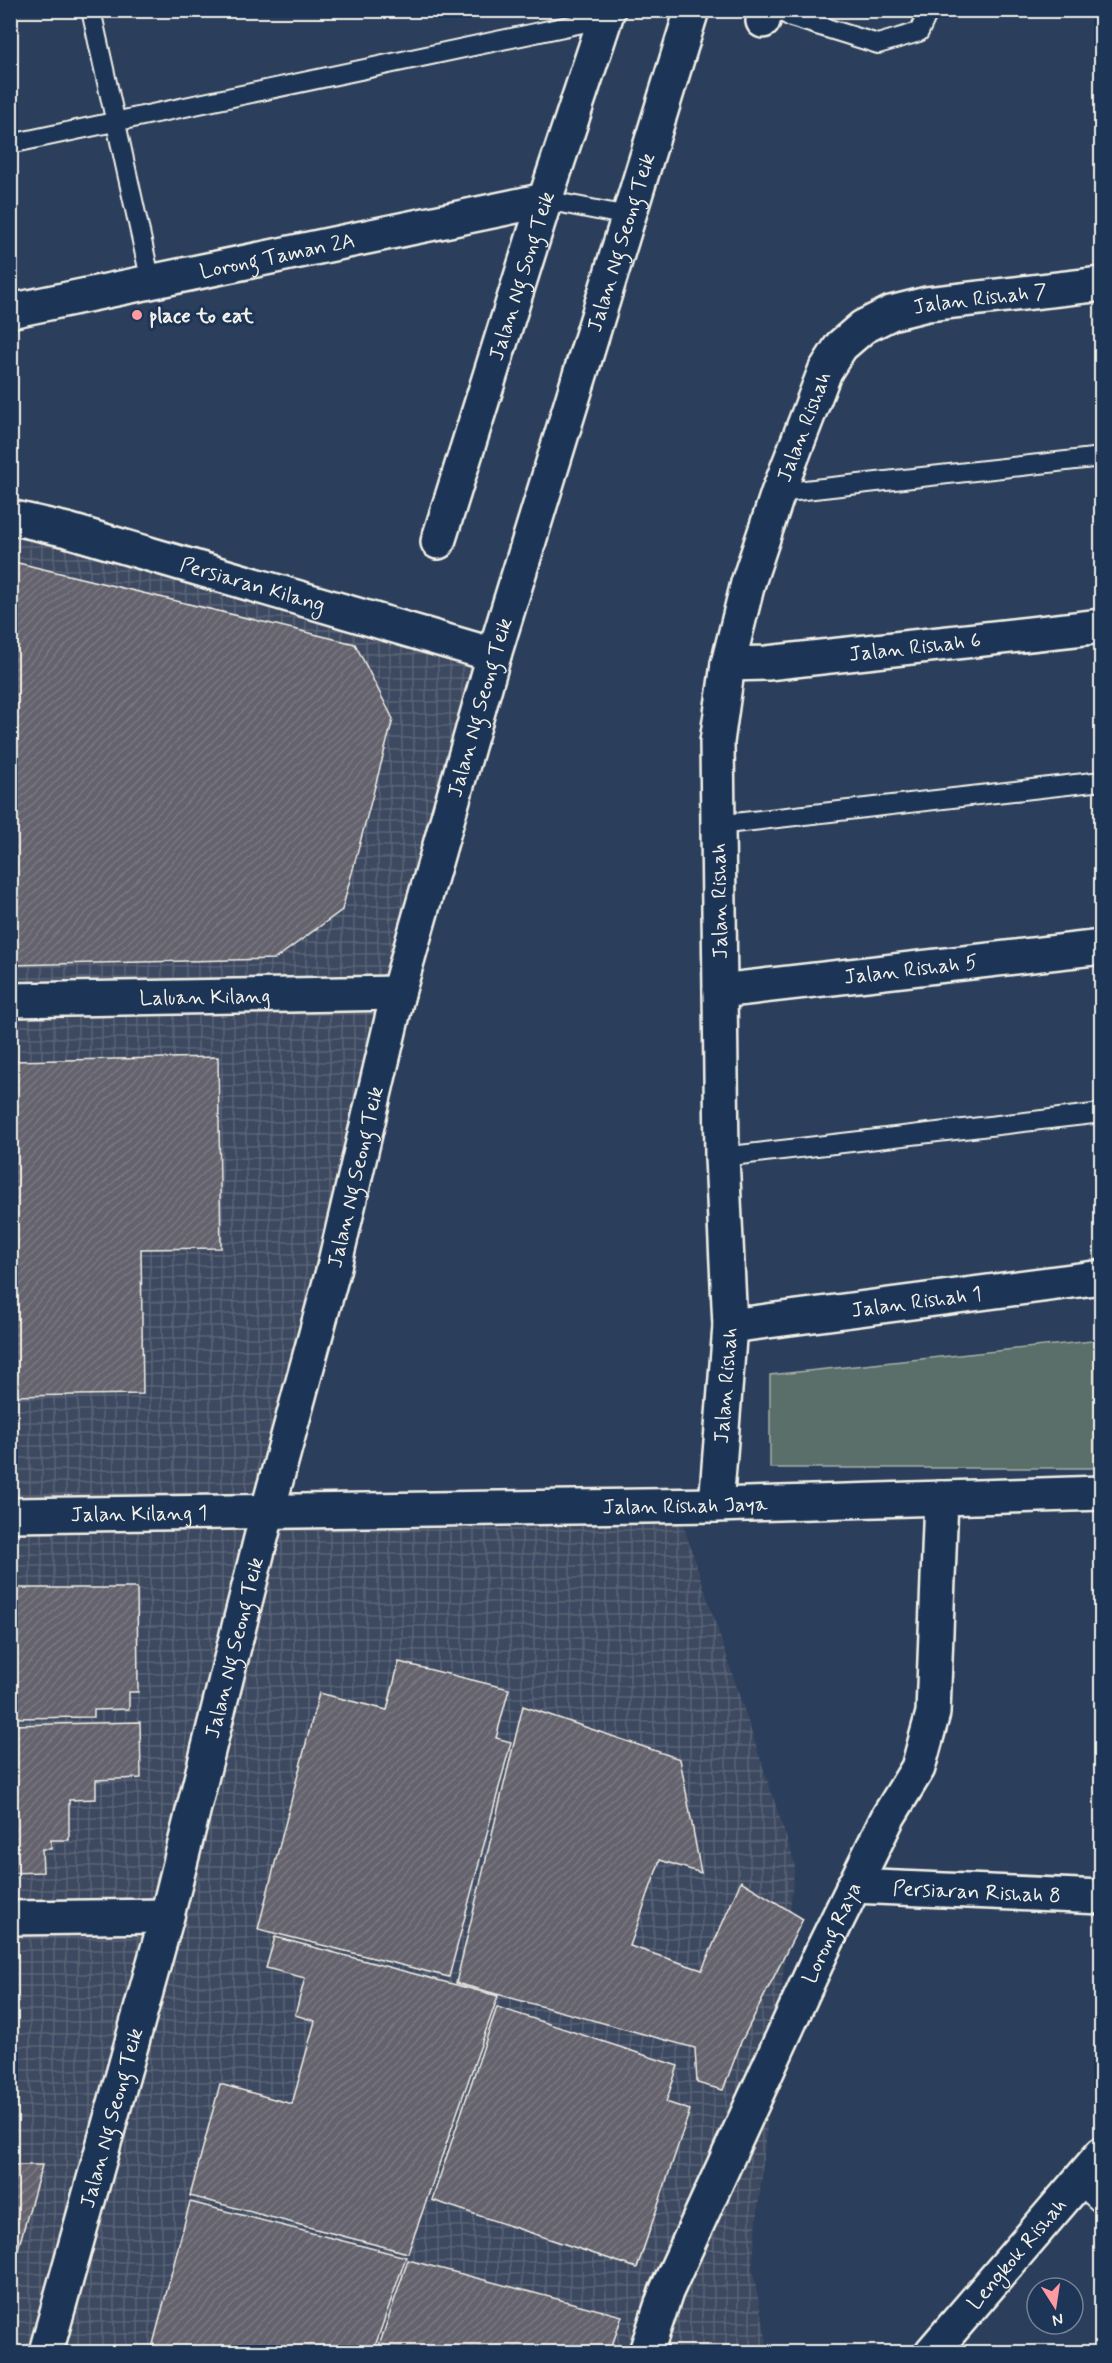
<svg xmlns="http://www.w3.org/2000/svg" width="1112" height="2363" font-family="Mynerve,sans-serif">
<defs>
<pattern id="industrial-grid" width="8" height="8" patternUnits="userSpaceOnUse" patternTransform="scale(1.5)"><rect width="8" height="8" fill="#3c4960"/><path d="M0 4h8M4 0v8" fill="none" stroke="#596477"/></pattern>
<pattern id="building-hatch" width="6" height="6" patternUnits="userSpaceOnUse" patternTransform="scale(1.5)"><rect width="6" height="6" fill="#63626d"/><path d="M-1 1l2-2M0 6l6-6M5 7l2-2" fill="none" stroke="#7a7982"/></pattern>
</defs>
<rect width="100%" height="100%" fill="#2b3e5b"/>
<filter id="ink" filterUnits="userSpaceOnUse"><feTurbulence type="fractalNoise" baseFrequency=".0167" numOctaves="2"/><feDisplacementMap in="SourceGraphic" scale="12" xChannelSelector="R" yChannelSelector="G"/><feConvolveMatrix kernelMatrix="1 2 1 2 8 2 1 2 1" color-interpolation-filters="sRGB"/></filter>
<g filter="url(#ink)">
<path fill="url(#industrial-grid)" d="M10,531L499,664L282,1506L679,1512L795,1864L752,2267L769,2352H11Z"/>
<path fill="#5a6e6a" stroke="#a7b0a9" stroke-width="1.5" d="M1101,1340V1468H770V1375Z"/>
<path fill="url(#building-hatch)" stroke="#f4f1e8" stroke-width="1.5" d="M10,561L355,644L393,719L342,910L275,959L10,965Z
M218,1057L221,1248L141,1249L143,1394L10,1396V1061Z
M10,1588H137L138,1692H129V1709L94,1710V1717L10,1718Z
M399,1662L509,1689L496,1738L511,1742L449,1977L258,1929L319,1693L387,1710Z
M523,1706L680,1759L701,1873L660,1860L630,1946L702,1970L741,1881L803,1919L741,2042L723,2090L697,2083L695,2048L456,1983Z
M140,1722L141,1778L96,1780V1799L69,1800V1840H51V1849H42L43,1872L10,1873V1725Z
M275,1937L498,1996L408,2253L190,2196L220,2084L292,2104L315,2021L295,2015L305,1978L266,1968Z
M497,2007L678,2066L666,2102L690,2110L637,2268L432,2200Z
M10,2165H42L10,2277Z
M190,2202L406,2257L373,2352H151Z
M408,2260L622,2316L610,2352H377Z"/>
<g fill="none" stroke-linecap="round" stroke-linejoin="round">
<defs>
<path id="service" d="M91,10L151,282
M779,10L791,17L878,44L919,32L929,10
M10,144L606,18
M545,200L628,216
M778,493L1102,457
M717,825L1102,781
M722,1157L1102,1113
M1076,2182L1102,2205"/>
<g id="minor">
<path d="M763,21L766,10"/>
<path id="s1" d="M10,311L545,200"/>
<path id="s2" d="M10,517L67,530L494,655"/>
<path id="s3" d="M438,542L545,200L608,10"/>
<path id="s4" d="M728,664L767,663L1102,626"/>
<path id="s5" d="M720,991L1102,947"/>
<path id="s6" d="M10,1000L398,993"/>
<path id="s7" d="M730,1326L1102,1277"/>
<path id="s8" d="M716,1505L730,1326L722,1157L717,742L728,664L748,583L778,493L825,371L841,346L863,327L891,313L927,304L1102,284"/>
<path id="s9" d="M10,1515L716,1505L1102,1493"/>
<path id="s10" d="M853,1886L1102,1897"/>
<path d="M10,1918L167,1916"/>
<path id="s11" d="M646,2352L666,2292L822,1951L888,1817L918,1768L933,1713L941,1498"/>
<path id="s12" d="M932,2352L1102,2154"/>
</g>
<g id="secondary">
<path id="s13" d="M46,2352L167,1916L268,1510L333,1271L398,993L494,655L692,10"/>
</g>
</defs>
<use href="#service" stroke="#f4f1e8" stroke-width="22"/>
<use href="#minor" stroke="#f4f1e8" stroke-width="38"/>
<use href="#secondary" stroke="#f4f1e8" stroke-width="38"/>
<use href="#service" stroke="#1d3557" stroke-width="18"/>
<use href="#minor" stroke="#1d3557" stroke-width="33"/>
<use href="#secondary" stroke="#1d3557" stroke-width="33"/>
</g>
</g>
<circle fill="#ff9aa2" stroke="#1d3557" stroke-width="2" cx="137" cy="315" r="6"/>
<g text-anchor="middle" stroke-width="6" stroke-linejoin="round" paint-order="stroke">
<g font-size="21" fill="#f4f1e8" stroke="#1d3557">
<text dy="7" stroke="none"><textPath href="#s13" startOffset="2187">Jalan Ng Seong Teik</textPath></text>
<text dy="7" stroke="none"><textPath href="#s1" startOffset="273">Lorong Taman 2A</textPath></text>
<text dy="7" stroke="none"><textPath href="#s3" startOffset="279">Jalan Ng Song Teik</textPath></text>
<text dy="7" stroke="none"><textPath href="#s8" startOffset="1332">Jalan Rishah 7</textPath></text>
<text dy="7" stroke="none"><textPath href="#s8" startOffset="1092">Jalan Rishah</textPath></text>
<text dy="7" stroke="none"><textPath href="#s2" startOffset="252">Persiaran Kilang</textPath></text>
<text dy="7" stroke="none"><textPath href="#s4" startOffset="188">Jalan Rishah 6</textPath></text>
<text dy="7" stroke="none"><textPath href="#s13" startOffset="1701">Jalan Ng Seong Teik</textPath></text>
<text transform="translate(719 901) rotate(-91)" y="7">Jalan Rishah</text>
<text dy="7" stroke="none"><textPath href="#s5" startOffset="192">Jalan Rishah 5</textPath></text>
<text dy="7" stroke="none"><textPath href="#s6" startOffset="195">Laluan Kilang</textPath></text>
<text dy="7" stroke="none"><textPath href="#s13" startOffset="1215">Jalan Ng Seong Teik</textPath></text>
<text dy="7" stroke="none"><textPath href="#s7" startOffset="188">Jalan Rishah 1</textPath></text>
<text dy="7" stroke="none"><textPath href="#s8" startOffset="120">Jalan Rishah</textPath></text>
<text dy="7" stroke="none"><textPath href="#s9" startOffset="675">Jalan Rishah Jaya</textPath></text>
<text dy="7" stroke="none"><textPath href="#s9" startOffset="129">Jalan Kilang 1</textPath></text>
<text dy="7" stroke="none"><textPath href="#s13" startOffset="729">Jalan Ng Seong Teik</textPath></text>
<text dy="7" stroke="none"><textPath href="#s10" startOffset="124">Persiaran Rishah 8</textPath></text>
<text dy="7" stroke="none"><textPath href="#s11" startOffset="459">Lorong Raya</textPath></text>
<text dy="7" stroke="none"><textPath href="#s13" startOffset="243">Jalan Ng Seong Teik</textPath></text>
<text dy="7" stroke="none"><textPath href="#s12" startOffset="130">Lengkok Rishah</textPath></text>
</g>
<g font-size="21" font-weight="bold" fill="#f4f1e8" stroke="#1d3557" text-anchor="start">
<text x="149" y="322">place to eat</text>
</g>
</g>
<rect width="1112" height="2363" fill="none" stroke="#1d3557" stroke-width="36"/>
<rect x="18" y="18" width="1076" height="2327" fill="none" stroke="#f4f1e8" stroke-width="2" filter="url(#ink)"/>
<g transform="translate(1055 2306) rotate(168)"><circle r="28" fill="#1d3557" stroke="#738091" stroke-width="1.5"/>
<path d="M0-4.5L10 22L0 15L-10 22Z" fill="#ff9aa2"/>
<text y="-9" font-size="16" font-weight="bold" text-anchor="middle" fill="#f4f1e8">N</text>
</g>
</svg>
